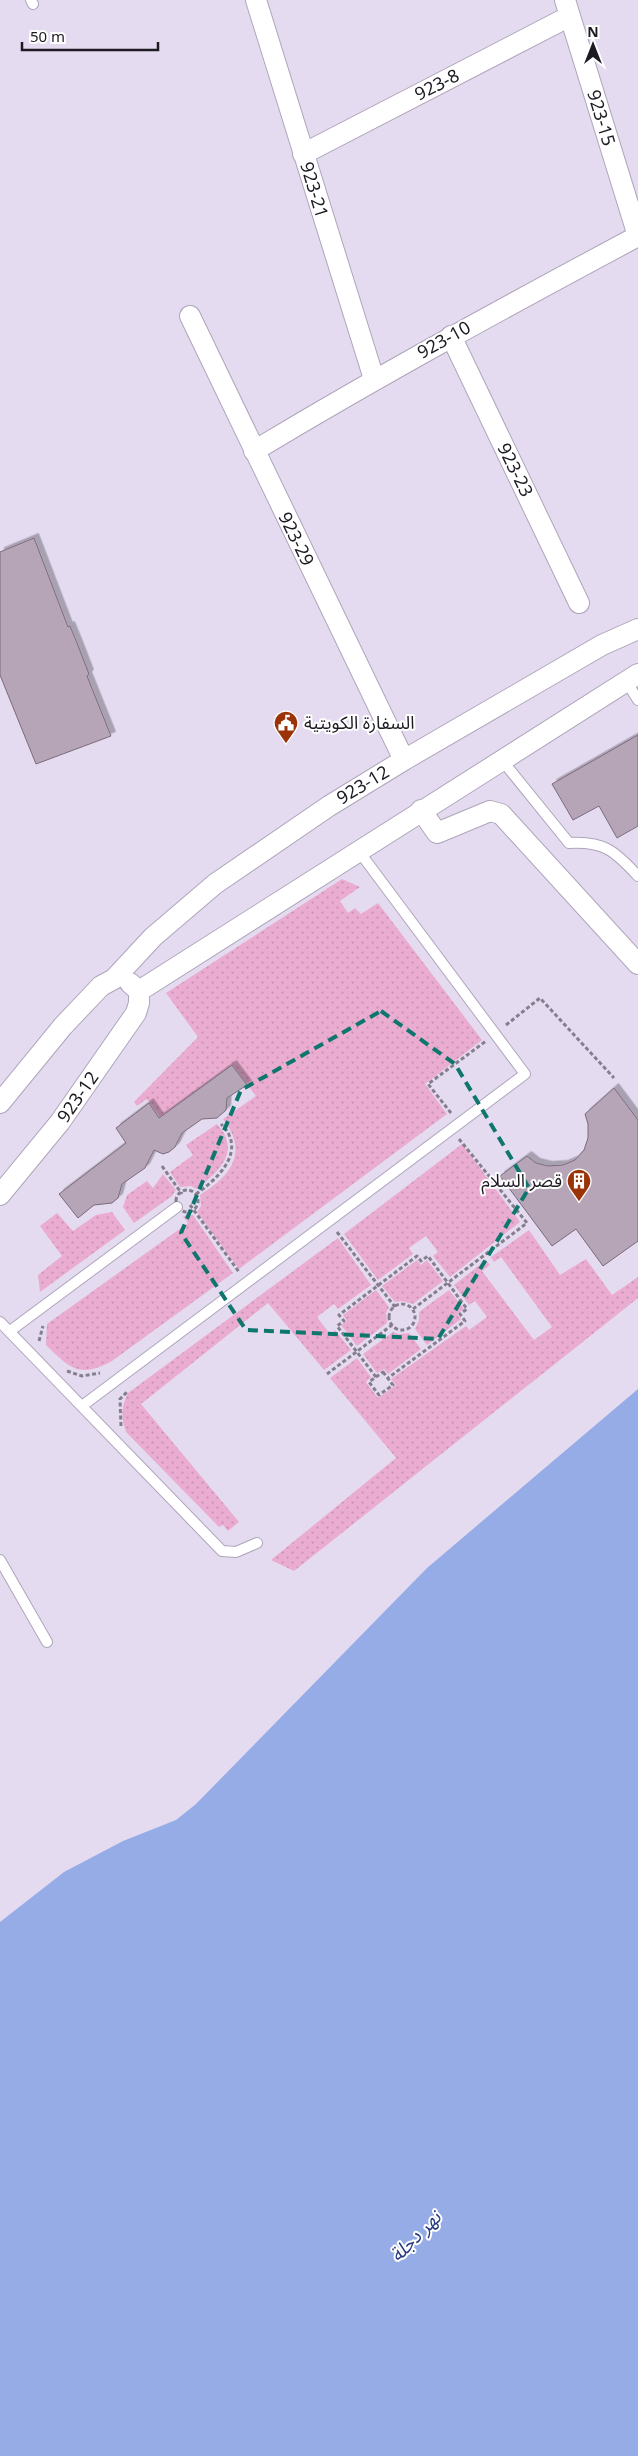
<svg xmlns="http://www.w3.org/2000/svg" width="638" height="2456" font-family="'Noto Sans','Noto Sans Arabic',sans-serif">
<defs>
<pattern id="grass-dots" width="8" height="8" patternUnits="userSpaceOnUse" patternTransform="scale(1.25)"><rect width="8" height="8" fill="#eaacd0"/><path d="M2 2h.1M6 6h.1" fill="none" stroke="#c893b2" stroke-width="1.8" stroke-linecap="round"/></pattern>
<filter id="shadow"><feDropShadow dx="4.5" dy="-4.5" stdDeviation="0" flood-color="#0004"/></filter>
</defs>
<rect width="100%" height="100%" fill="#e5dbf1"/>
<path fill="url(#grass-dots)" d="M342,879L360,887L340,901L348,913L355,908L361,914L378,903L482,1040L425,1084L447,1114L239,1269L197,1212L201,1206L200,1195C231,1176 249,1152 223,1119L256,1096L232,1065L160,1117L147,1099L137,1106L134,1102L198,1037L166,993Z
M217,1124C242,1151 219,1172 196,1189L191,1186L180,1187L170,1172L193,1155L186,1145Z
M462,1144L520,1222L450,1277L433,1256L438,1252L426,1236L409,1248L413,1254L378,1280L344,1234Z
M163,1174L176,1190L172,1196L134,1223L123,1207L127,1195L147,1181L153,1188Z
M112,1212L125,1230L40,1292L38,1275L62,1256L40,1226L57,1213L73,1231L96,1215Z
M193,1215L233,1273L112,1361C79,1379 70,1368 46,1345L47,1324L188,1223L183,1216Z
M529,1230L560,1275L586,1259L612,1295L638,1277V1298L294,1571L271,1560L396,1458L330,1378L357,1358L371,1377L366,1382L378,1398L396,1385L391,1379L466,1326L469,1330L487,1317L475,1301L469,1305L454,1285L486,1260L490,1265L482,1271L534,1340L552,1327L501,1257L494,1262L491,1257Z
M338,1238L371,1285L338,1309L334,1304L317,1317L330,1334L335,1330L351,1350L324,1370L268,1303L141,1404L239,1522L228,1531L223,1525L219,1527L126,1432C121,1418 121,1406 128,1393Z
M417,1260L421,1265L427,1260L443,1281L413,1304L402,1301L395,1302L382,1286Z
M376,1290L389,1307L386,1313L387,1323L357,1346L341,1325L347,1321L343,1315Z
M449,1290L464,1309L457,1314L461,1319L427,1345L415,1329L419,1320V1312Z
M393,1332L399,1334L409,1333L421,1349L388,1374L384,1369L377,1373L363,1354Z"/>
<path fill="#96ace7" d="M638,1389V2456H0V1922L64,1872L123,1841L176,1820L196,1804L427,1568Z"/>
<path fill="#b6a4b7" stroke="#7b6b7c" filter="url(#shadow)" d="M34,538L68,627L70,626L77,643L89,674L87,676L111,736L36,764L0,675V552Z
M638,735V826L617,838L599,806L573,820L552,784Z
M232,1065L247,1085L227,1098L226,1110L217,1118L202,1119L182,1133L175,1147L169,1152L163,1154L154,1150L145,1168L122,1184L118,1198L112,1203L94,1205L78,1218L59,1194L126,1143L116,1128L149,1103L159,1118Z
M614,1088L638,1120V1241L603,1266L576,1229L552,1246L500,1176L527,1156L536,1163L548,1166L563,1165L575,1160L584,1150L588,1138V1124L585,1114Z"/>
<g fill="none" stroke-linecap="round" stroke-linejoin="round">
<defs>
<path id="lane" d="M31,0L33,4
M626,681L638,700
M501,759L569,843C604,841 615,851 638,876
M0,1322L222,1551L236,1552L257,1543
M10,1331L177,1207
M82,1406L525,1074L358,850
M0,1560L47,1642"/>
<path id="street" d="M256,0L374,379
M303,154L570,16
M190,316L404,760
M451,336L579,603
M254,451C380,375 509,305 638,236L565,0
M421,810L437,833L490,811L501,814L638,964
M139,991L638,674
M0,1103L63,1026L101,986L114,979L153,937L215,884L329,806L404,760L602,645L638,629
M0,1195L60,1122L136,1013L139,1003V991L130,983"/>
</defs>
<use href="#lane" stroke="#afa5ba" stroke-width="12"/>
<use href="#street" stroke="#afa5ba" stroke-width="22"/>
<path stroke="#857e8d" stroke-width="3" stroke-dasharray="4 2.5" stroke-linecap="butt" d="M506,1025L540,998L614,1078
M451,1113L428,1084L486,1041
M162,1166L182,1194
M176 1201a11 11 0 1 1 22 0a11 11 0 1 1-22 0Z
M196,1194C218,1179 248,1150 221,1124
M190,1205L239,1272
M337,1232L395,1307
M389 1317a13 13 0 1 1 26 0a13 13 0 1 1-26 0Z
M413,1309L527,1223L459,1139
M39,1341L43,1326
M67,1371L82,1376L100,1373
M383,1372L393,1385L379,1395L369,1382Z
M327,1374L392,1325
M376,1377L337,1326L344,1321L339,1315L417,1256L421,1261L428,1256L467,1309L460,1314L465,1321L388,1378
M121,1426L120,1399L128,1391"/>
<use href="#lane" stroke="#fff" stroke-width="10"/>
<use href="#street" stroke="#fff" stroke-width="20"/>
</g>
<path fill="none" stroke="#0f766e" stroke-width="4" stroke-dasharray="10 6" stroke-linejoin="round" d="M381,1011L455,1064L529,1188L438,1339L246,1330L181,1233L241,1090Z"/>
<defs>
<symbol id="civic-pin" viewBox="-11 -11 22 30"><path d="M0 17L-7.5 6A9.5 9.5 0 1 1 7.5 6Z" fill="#9a3408" stroke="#fff"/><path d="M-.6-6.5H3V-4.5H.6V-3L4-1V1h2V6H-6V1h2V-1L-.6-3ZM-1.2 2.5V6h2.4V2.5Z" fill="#fff"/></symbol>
<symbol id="building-pin" viewBox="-11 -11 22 30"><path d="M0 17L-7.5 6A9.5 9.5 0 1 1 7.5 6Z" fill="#9a3408" stroke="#fff"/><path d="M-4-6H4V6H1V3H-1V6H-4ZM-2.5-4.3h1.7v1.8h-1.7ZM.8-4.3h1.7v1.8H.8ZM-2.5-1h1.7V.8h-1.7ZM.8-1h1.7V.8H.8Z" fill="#fff"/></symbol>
</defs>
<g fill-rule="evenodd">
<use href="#civic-pin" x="272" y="709" width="28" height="38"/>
<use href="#building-pin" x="565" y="1167" width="28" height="38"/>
</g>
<g text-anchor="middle" stroke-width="4" stroke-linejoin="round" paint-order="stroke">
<g font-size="18" fill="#1e1a22" stroke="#fff">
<text transform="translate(437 85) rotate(-27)" y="6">923-8</text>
<text transform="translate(601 118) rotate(73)" y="6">923-15</text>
<text transform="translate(314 190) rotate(73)" y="6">923-21</text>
<text transform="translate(444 340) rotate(-29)" y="6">923-10</text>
<text transform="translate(515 470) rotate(64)" y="6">923-23</text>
<text transform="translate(296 539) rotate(64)" y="6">923-29</text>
<text transform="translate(363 785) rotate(-31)" y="6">923-12</text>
<text transform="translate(78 1097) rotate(-55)" y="6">923-12</text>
</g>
<g font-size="18" fill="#1e1a22" stroke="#fff" text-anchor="start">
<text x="304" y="729">السفارة الكويتية</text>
<text x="562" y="1187" text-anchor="end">قصر السلام</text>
</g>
<g font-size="19" font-style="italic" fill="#273a7f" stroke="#fff">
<text transform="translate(415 2236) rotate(-45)" y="7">نهر دجلة</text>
</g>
</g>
<g transform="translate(593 45)" stroke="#ffffff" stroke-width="4" paint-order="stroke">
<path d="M0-4L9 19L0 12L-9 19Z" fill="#1e1a22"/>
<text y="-8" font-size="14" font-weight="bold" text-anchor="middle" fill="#1e1a22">N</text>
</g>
<path d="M22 42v8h136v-8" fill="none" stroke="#1e1a22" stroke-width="2.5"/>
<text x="30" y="42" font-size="15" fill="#1e1a22" stroke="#ffffff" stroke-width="4" paint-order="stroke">50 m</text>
</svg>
